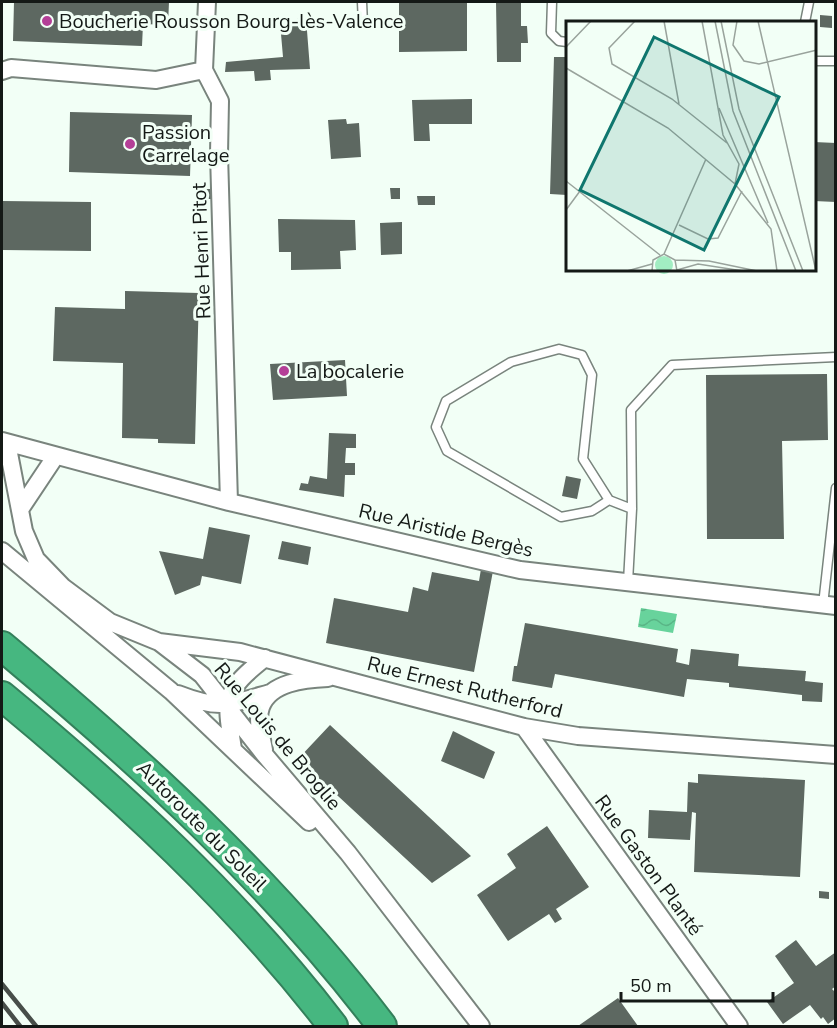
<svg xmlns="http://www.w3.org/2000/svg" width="837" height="1028" font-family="'Nunito Sans',sans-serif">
<defs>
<pattern id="water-waves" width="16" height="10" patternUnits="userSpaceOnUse" patternTransform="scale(1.5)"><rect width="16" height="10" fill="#68d39c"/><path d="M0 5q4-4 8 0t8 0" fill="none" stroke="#59b586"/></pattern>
</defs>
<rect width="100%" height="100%" fill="#f2fff6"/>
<path fill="url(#water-waves)" d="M641,608L677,614L673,633L638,627Z"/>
<path fill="#5d6861" d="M14,2H169L168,25L143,24L142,46L13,41Z
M399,2H467V51L399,52Z
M496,2H521V26H527L528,43H521V62H497Z
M820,15L832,16V28L820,27Z
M306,18L310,69L270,70L271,80L255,81L254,71L225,72L226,62L283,57L281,34L288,20Z
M554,57H567V195L550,194Z
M472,99V124H429L430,141H414L412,100Z
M70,112L192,115L190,176L69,172Z
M346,119L347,124L359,123L361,157L331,159L328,120Z
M814,142L836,143V202L814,201Z
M390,188H400V199H391Z
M205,189H211L212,199H206Z
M417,196H435V205H418Z
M2,201L91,202V251L2,250Z
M278,219L355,220L356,250L340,251L341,269L291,270V252H279Z
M402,222V254L381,255L380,223Z
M125,291L199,293L195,444L158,443V439L122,438L123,363L53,361L55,307L125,309Z
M345,360L347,396L273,400L270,364Z
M827,374L828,440L782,441L784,539H707L706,375Z
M329,433L356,434V448H346L345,463H355V475H345L344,497L299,490L301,483L308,484L310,476L327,479Z
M566,476L581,479L577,499L562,496Z
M209,527L250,535L241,584L202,576L200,585L175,595L159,551L203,559Z
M282,541L311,547L308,565L278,559Z
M481,569L493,571L474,672L326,643L334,598L408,612L413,587L428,591L432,572L479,581Z
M525,623L678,649L676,662L689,665L691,649L739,654L738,666L806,671L805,681L823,683L822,702L802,701V695L729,687V683L687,679L684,697L555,674L552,688L512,681L514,666H517Z
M330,725L457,843L471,856L432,883L298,759Z
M453,731L495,752L484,779L441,761Z
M698,774L805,780L800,877L694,872L696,813L692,812L690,840L648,838L649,810L687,812L688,782L698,783Z
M547,826L589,887L556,909L562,919L555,923L549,914L508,941L477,895L516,868L507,854Z
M819,891L829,892V899L819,898Z
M796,940L816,966L836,952V986L832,989L836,993V1018L828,1024L823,1017L821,1019L810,1005L783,1024L767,1002L794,983L775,956Z
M618,998L638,1026H578Z"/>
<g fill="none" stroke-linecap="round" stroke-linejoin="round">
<defs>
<path id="service" d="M362,2L363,24
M552,2L551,33L559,41L567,42
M805,22L809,2
M814,61H836
M609,500L592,511L561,517L447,451L436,427L446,401L511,362L559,349L582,355L592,375L583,459L609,500L632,509
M628,582L632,509L631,410L672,365L836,357
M823,605L836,488"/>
<path id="minor" d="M207,2L204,70L220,101L219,154L229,502
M2,71L11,68L156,80L204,70
M2,441L229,502L520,570L836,606
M7,443L24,531L36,559L63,587L110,622L159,642L202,675L264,754L348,853L481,1026
M21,508L55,457
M2,551L171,691L309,822
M159,642L240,652L524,727L578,736L836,755
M178,694C219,710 228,705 270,693
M524,727L739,1026
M233,749C225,698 223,691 265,658
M264,750C262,737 256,721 261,707C270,682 305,679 328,678"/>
<path id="motorway" d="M2,646C140,761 273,882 382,1026
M2,696C122,795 238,902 333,1026"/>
</defs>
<use href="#service" stroke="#79847d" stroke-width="11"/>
<use href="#minor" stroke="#79847d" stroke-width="20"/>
<use href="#motorway" stroke="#34805b" stroke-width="32"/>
<use href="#service" stroke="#fff" stroke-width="8"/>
<use href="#minor" stroke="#fff" stroke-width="16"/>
<use href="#motorway" stroke="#46b780" stroke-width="28"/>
<path stroke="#474e49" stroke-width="4.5" d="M2,984L36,1026
M2,1003L20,1026"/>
</g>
<g fill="#b43f97" stroke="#f2fff6" stroke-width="2">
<circle cx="47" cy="21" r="6"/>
<circle cx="130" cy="144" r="6"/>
<circle cx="284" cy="371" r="6"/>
</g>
<g text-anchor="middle" stroke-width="6" stroke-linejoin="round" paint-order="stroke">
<g font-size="20" fill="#141916" stroke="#f2fff6" text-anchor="start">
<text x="59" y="28">Boucherie Rousson Bourg-lès-Valence</text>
<text x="142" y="139">Passion<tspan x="142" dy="23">Carrelage</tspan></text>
<text x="296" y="378">La bocalerie</text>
</g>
<g font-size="20" fill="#141916" stroke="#f2fff6">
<text transform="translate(201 251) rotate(-92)" y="7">Rue Henri Pitot</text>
<text transform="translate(446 530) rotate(13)" y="7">Rue Aristide Bergès</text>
<text transform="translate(465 687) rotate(14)" y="7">Rue Ernest Rutherford</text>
<text transform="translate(278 736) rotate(50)" y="7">Rue Louis de Broglie</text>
<text transform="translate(202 826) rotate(45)" y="7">Autoroute du Soleil</text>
<text transform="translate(649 865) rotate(54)" y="7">Rue Gaston Planté</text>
</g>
</g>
<g transform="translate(566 21)">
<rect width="250" height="250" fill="#f2fff6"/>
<path d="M89 244a9 9 0 1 1 18 0a9 9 0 1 1-18 0Z" fill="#a2edc2"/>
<path fill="none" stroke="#99a39c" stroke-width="1.5" d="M69,0L43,27L46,43L106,78L161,122M98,0L113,83M136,0L157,114L173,143L169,163M149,0L167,90L230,250M155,0L173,88L237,250M171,0L167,24L178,40L193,43L251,29M192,0L250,250M0,26L25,0M0,47L102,107L169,163L205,208L211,250M153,87L202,202M0,160L94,234M0,189L14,170M113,204L142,218L152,217L176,170M98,233L140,138M109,239L143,240L191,250M111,249L132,243L177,250M61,250L86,243M86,250L87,239L98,233L109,239L111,250"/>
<path fill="#0f766e" fill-opacity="0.15" stroke="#0f766e" stroke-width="3" d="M88,16L213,76L138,229L14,169Z"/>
<rect width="250" height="250" fill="none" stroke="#141916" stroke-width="3"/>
</g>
<rect width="837" height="1028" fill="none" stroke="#141916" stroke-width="6"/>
<path d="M621 992v9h152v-9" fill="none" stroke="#141916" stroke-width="3"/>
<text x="630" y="992" font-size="18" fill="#141916" stroke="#f2fff6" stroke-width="4.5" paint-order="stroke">50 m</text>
</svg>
